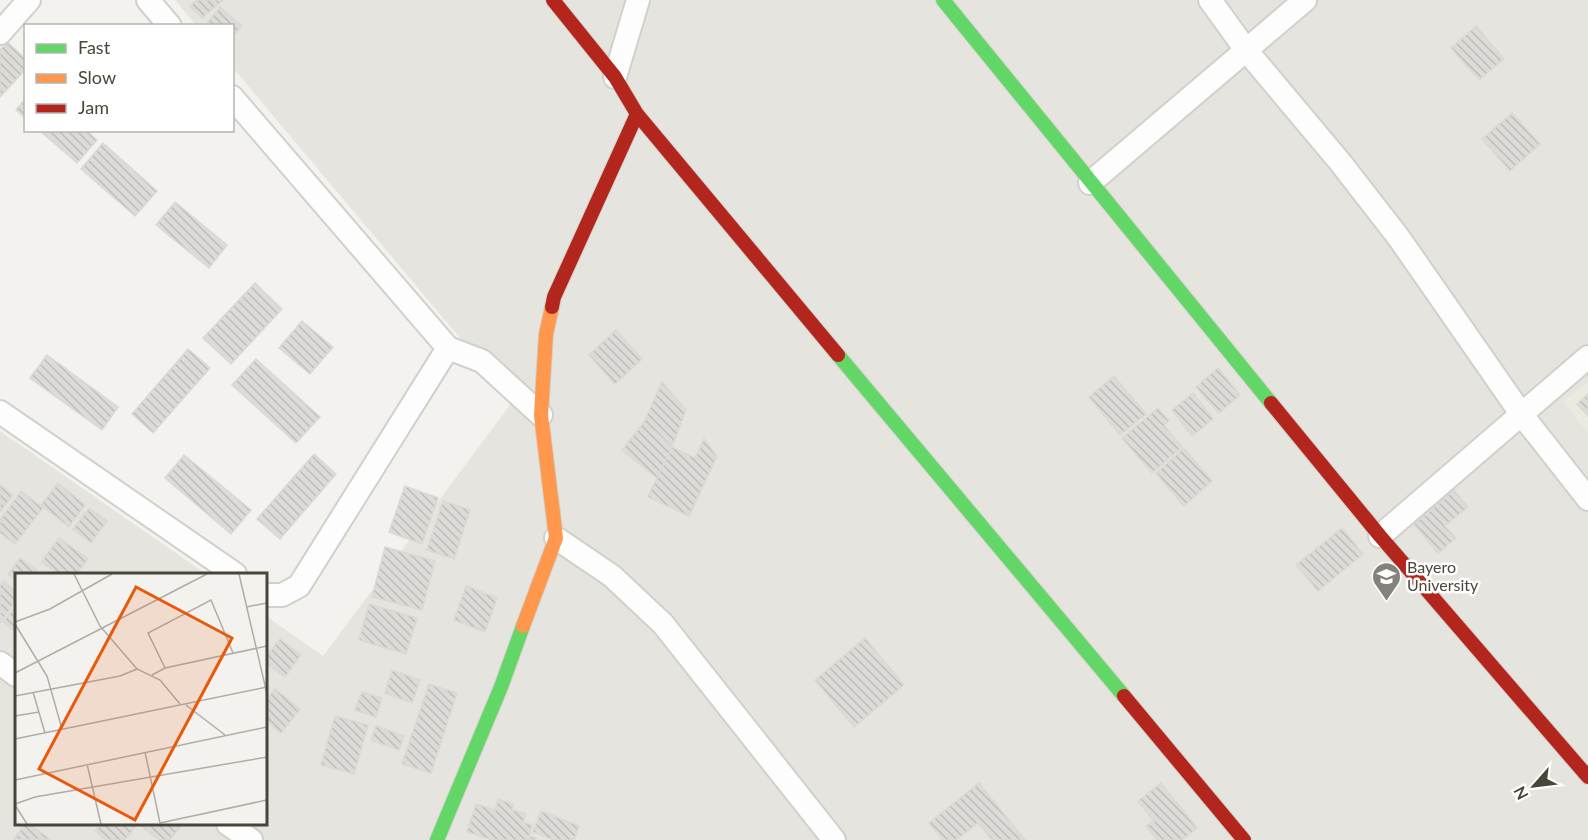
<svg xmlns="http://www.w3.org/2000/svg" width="1588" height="840" font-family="Lato,sans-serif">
<defs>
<pattern id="building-back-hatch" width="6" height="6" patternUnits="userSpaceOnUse" patternTransform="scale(1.5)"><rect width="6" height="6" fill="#dcdbd7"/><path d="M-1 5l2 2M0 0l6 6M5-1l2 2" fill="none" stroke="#bebdb9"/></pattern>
</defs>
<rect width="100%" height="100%" fill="#f3f2ef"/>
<path fill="#e6e4de" d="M175,0H1588V840H0V431L206,574H16V824H266V616L323,656L513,401L233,68L232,26L196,25Z"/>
<path fill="#eceadf" d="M1588,382V433L1563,402Z"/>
<path fill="url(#building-back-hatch)" stroke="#dbd9d5" stroke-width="1.5" d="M197,0H223L202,18L190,6Z
M220,7L242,26L232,37V26H212L208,22Z
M1476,26L1504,59L1479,80L1451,48Z
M7,42L26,59V69L0,97V50Z
M26,98V119L16,110Z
M1512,113L1540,144L1510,171L1482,139Z
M39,130H86L97,140L77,163Z
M103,143L157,191L135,216L81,169Z
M175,202L227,245L209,268L156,225Z
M255,283L282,309L231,364L203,338Z
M302,321L333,347L310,374L279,348Z
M616,330L642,359L615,384L589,355Z
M188,349L210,368L153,433L132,414Z
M47,355L118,407L102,430L30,378Z
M256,359L320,417L296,443L232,385Z
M1218,368L1240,395L1219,413L1196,387Z
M1114,376L1146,414L1120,435L1089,397Z
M662,382L686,410L672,447L644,422Z
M1193,393L1213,419L1192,436L1172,410Z
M1588,394V416L1577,404Z
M1158,408L1169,421L1164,425L1182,447L1152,473L1122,438Z
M644,422L672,447L657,478L622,450Z
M704,439L717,456L689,516L648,497L672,447L695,458Z
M1184,448L1212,481L1184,506L1156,473Z
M314,454L336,474L280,539L257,519Z
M184,455L251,510L231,534L165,478Z
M58,483L85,505L69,527L41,505Z
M0,485L13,495L0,512Z
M405,486L438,498L422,544L389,532Z
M1454,490L1468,507L1445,526L1456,538L1438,553L1414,524Z
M21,491L43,508L15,544L0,533V520Z
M443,501L470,510L454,559L427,550Z
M89,508L107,521L91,543L73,529Z
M1342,528L1363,554L1318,591L1296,565Z
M59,538L88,559L76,574H59L41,562Z
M385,547L435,561L422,610L372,597Z
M20,558L37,570L34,574H16V580L8,574Z
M3,581L16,591V600L1,622L0,586Z
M466,586L497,598L485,632L454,620Z
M369,604L417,618L406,654L359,640Z
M13,609L16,611V632L3,622Z
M865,638L904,685L854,727L815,680Z
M280,639L301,655L285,677L266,663V657Z
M392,670L420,680L412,703L385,693Z
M429,684L457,693L431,773L402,764Z
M275,689L300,709L281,733L266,721V700Z
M362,692L382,698L376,717L355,710Z
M335,716L368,725L354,774L321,765Z
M376,726L404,736L399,750L371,740Z
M979,783L1025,840H992L978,823L956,840H943L929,823Z
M1161,783L1197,828L1182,840H1157L1146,826L1154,821L1138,801Z
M498,799L513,804L512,810L526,814L523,822L532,825L529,836L536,838V840H492L467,832L476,804L495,810Z
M541,811L579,826L574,840H554L533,832Z
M25,824H29L50,839L13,840Z
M101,824H133L136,826L125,840H106L95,831Z
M143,824H183L169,840H159L141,826Z"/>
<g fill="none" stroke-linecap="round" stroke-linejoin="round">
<defs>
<path id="street" d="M148,0L170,26
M1210,0L1246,50L1340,162L1399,238L1522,415L1588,499
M0,33L29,0
M615,77L638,0
M232,97L448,348L482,361L541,415
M1090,183L1305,0
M0,412L235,574
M1380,536L1588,357
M556,538L612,576L663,624L834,840
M266,595H282L299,586L448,348
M0,663L16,675
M228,824L251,840"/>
<path id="fast" d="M943,0L1271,403
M838,355L1124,696
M437,840L501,687L523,626"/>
<path id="slow" d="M523,626L556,538L541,415L546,334L552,307"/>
<path id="jam" d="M553,0L615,77L637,114L838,355
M552,307L554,297L637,114
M1271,403L1380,536L1588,777
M1124,696L1244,840"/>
</defs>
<use href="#street" stroke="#d1d0cc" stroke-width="26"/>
<use href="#fast" stroke="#d2d1c8" stroke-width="16"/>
<use href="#slow" stroke="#d2d1c8" stroke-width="16"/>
<use href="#jam" stroke="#d2d1c8" stroke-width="16"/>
<use href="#street" stroke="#fdfdfd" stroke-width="22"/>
<use href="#fast" stroke="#63d668" stroke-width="14"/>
<use href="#slow" stroke="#ff974d" stroke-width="14"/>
<use href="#jam" stroke="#b3261e" stroke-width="14"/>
</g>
<defs>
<symbol id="university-pin" viewBox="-11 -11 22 30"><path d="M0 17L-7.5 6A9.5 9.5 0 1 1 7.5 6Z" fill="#84827a" stroke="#fff"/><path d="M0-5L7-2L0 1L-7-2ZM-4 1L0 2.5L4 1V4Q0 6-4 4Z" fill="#fff"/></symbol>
</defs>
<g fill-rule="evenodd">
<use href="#university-pin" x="1370" y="560" width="33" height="45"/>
</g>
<g text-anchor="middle" stroke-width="5" stroke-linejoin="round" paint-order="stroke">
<g font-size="16" fill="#49453b" stroke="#fff" text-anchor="start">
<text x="1407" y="573">Bayero<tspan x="1407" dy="18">University</tspan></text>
</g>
</g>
<g transform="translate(15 573)">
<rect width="252" height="252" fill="#f3f2ef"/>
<path fill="none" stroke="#afada7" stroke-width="1.5" d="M59,1L85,53L122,96L145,107L165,131M224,1L252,121M231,34L252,30M0,49L35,36L97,1M0,51L32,103L47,156M150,95L133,60L196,27L218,80M0,100L192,1M137,102L150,95L252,73M18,119L30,160M0,123L105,103L122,96M171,132L210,162M0,143L24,139M0,166L252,114M130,179L145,250M72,191L86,251M0,207L252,154M0,231L20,224L252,184M0,232L12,251M145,250L252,227"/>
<path fill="#e8590c" fill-opacity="0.15" stroke="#e8590c" stroke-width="3" d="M121,14L217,65L120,247L24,196Z"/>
<rect width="252" height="252" fill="none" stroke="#49453b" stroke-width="3"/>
</g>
<rect x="24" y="24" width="210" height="108" fill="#ffffff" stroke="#b6b5b1" stroke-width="1.5"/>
<rect x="36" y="44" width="30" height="9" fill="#63d668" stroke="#b6b5b1" stroke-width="1.5"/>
<text x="78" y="54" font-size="18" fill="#49453b">Fast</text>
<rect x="36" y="74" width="30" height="9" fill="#ff974d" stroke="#b6b5b1" stroke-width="1.5"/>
<text x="78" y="84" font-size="18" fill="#49453b">Slow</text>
<rect x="36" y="104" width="30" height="9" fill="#b3261e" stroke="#b6b5b1" stroke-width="1.5"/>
<text x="78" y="114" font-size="18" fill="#49453b">Jam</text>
<g transform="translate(1534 786) rotate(242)" stroke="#ffffff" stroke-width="4.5" paint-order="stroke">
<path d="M0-4.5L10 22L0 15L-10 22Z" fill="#49453b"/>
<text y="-9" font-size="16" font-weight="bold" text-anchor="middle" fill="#49453b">N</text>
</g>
</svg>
